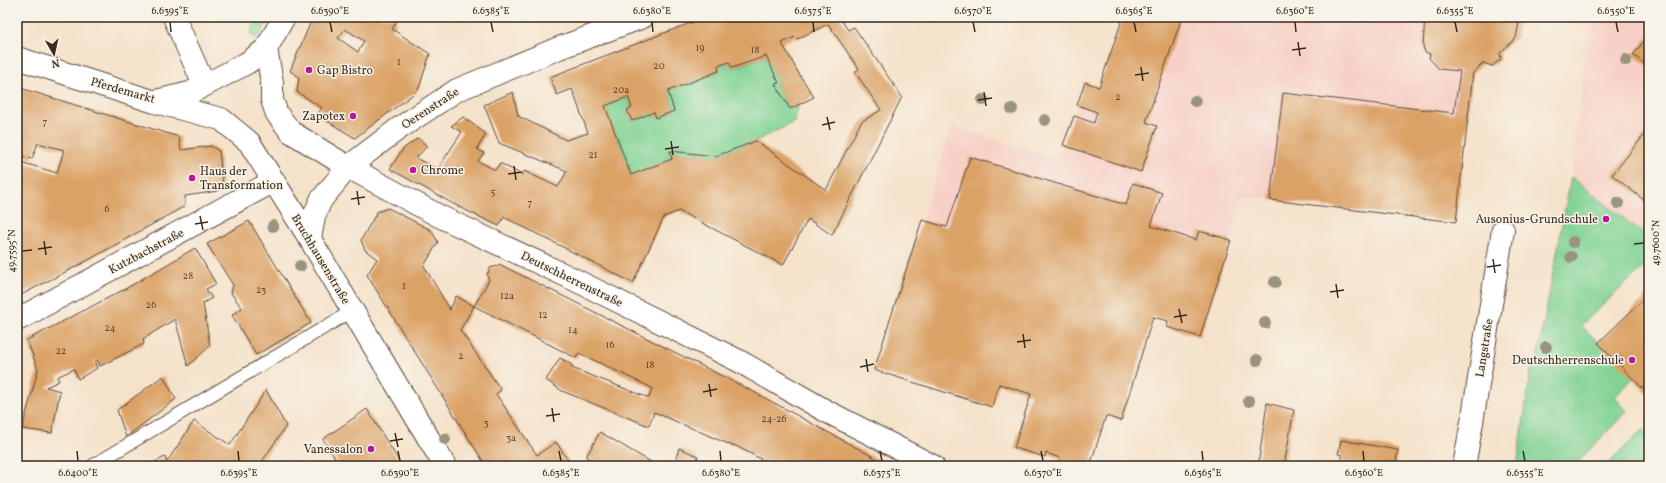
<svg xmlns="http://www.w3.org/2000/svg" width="1666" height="483" font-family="Vollkorn,serif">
<rect width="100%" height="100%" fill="#f7f3e8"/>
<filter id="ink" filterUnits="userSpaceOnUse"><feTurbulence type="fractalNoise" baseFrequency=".025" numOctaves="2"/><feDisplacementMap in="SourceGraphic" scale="8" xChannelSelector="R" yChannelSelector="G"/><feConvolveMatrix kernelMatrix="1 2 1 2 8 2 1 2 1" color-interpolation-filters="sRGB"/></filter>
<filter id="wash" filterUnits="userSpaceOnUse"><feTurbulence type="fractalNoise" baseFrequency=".012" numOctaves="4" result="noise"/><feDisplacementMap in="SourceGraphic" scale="16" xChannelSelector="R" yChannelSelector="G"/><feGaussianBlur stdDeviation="0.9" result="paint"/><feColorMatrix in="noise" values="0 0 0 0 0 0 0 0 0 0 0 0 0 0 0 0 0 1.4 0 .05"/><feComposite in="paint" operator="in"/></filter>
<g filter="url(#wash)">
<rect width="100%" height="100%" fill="#f5e2ca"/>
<path fill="#f7d1c7" d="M1123,17H1520L1516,38L1500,53L1501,59L1492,66L1483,64L1473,73L1456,222L1244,196L1200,337L1167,327L1168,321L1153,317L1121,421L1106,416L1057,466L1060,457L1046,453L1045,457L1014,448L1030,394L999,384L992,407L874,370L952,126L1058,159L1085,82L1099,87Z
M1590,17H1649V262L1536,365L1571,177Z"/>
<path fill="#82d394" stroke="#5e7e59" d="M256,17H271L257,39L250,34Z
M766,56L779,83L775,85L790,109L799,104L794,122L756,141L716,156L670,151L672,159L631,175L605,106L628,97L632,108L628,110L632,121L654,112L656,118L674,111L668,91L719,71L718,66L729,62L733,68Z
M1571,177L1649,238V262L1581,325L1633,378L1615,397L1627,411L1574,466H1517L1531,370L1536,365Z
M1644,429L1649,434V466H1606Z"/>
<g id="blocks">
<path fill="#dba266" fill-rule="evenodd" d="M309,17H392L397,21L392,29L430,54L419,88L412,95L355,138L317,115L322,108L297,92L299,77L290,71L312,19ZM345,29L364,41L358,52L338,38Z
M706,17H839L848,30L854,27L902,97L832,235L808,219L783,265L679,211L664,217L633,283L504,217L499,226L461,208L390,169L403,149L418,138L427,146L416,158L437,170L462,132L451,126L463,117L486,134L477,149L484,153L478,161L495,170L500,163L522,175L524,171L558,187L567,171L499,143L484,105L513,92L518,116L566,140L588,133L572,89L557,95L550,77ZM828,24L859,69L855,72L881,110L861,122L826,190L756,141L716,156L670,151L672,159L631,175L605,106L628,97L632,108L627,110L632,121L654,112L656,118L674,111L668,91L719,71L718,66L729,62L732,68L766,56L779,83L775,84L790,109L814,97L799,74L782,43L795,37L797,39Z
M1123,17H1182L1146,122L1157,126L1141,172L1063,145L1074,116L1094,123L1097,112L1077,105L1085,82L1099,87Z
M1293,17H1313L1312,22Z
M1425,17H1520L1516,38L1500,53L1501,59L1492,66L1483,63L1473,73L1456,222L1270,200L1283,93L1454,113L1460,71L1439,69L1429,58L1430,54L1425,52L1423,46Z
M1649,35V67L1633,55Z
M17,87L179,137L181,150L211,146L219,151L223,185L218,191L185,196V206L83,263L17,297V161L57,173L64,150L38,143L32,159L19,155L24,138L17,136Z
M1649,129V204L1612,175Z
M970,157L1126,205L1133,183L1162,193L1151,226L1196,240L1199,231L1231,240L1200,337L1167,327L1168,321L1153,317L1121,421L1106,416L1090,466H1057L1060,458L1046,453L1045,457L1014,448L1031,394L999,384L992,407L874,370L922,220L947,227Z
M388,208L431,230L438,242L424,266L450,310L456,296L474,306L460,330L501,390L496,394L537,455L556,442L572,466H486L367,275L377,259L365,250L361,240L377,212Z
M249,221L311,323L256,355L232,315L242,308L231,293L233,285L207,244Z
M195,248L216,284L206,289L212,298L203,303L210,346L188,366L175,319L143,339L144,344L100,366L97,360L94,361L97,368L78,379L74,369L57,377L59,381L46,387L60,391L52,433L22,429L38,370L27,340L127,288Z
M499,264L754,392L890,466H757L761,459L734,445L733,446L654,412L649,426L562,391L546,380L560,358L572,365V368L649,398L652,388L579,353L576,358L474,306L489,280L487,275L490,268L498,266Z
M1648,295L1649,296V395L1598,343Z
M163,376L176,399L126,437L117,410Z
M266,390L286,426L259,466H147L165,457L167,462L194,421L230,445Z
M1267,403L1294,410L1284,466H1258Z
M367,409L402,466H340L323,439Z
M600,432L637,454L658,466H602L586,457Z
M1341,440L1398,450L1395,466H1342V455L1338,454Z
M679,448L698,456L695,466H674Z"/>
</g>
</g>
<g filter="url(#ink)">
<use href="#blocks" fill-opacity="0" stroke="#574638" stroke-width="1"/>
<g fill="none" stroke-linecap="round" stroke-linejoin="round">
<defs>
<path id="lane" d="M92,466L352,311"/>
<path id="street" d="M174,17L201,78
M266,49L272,82V100L277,114L291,132L348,167L439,216L571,278L739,361L826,411L933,466
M17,58L155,102L221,119L249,142L310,239L445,466
M156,101L190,93L247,63L266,49L284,17
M310,239L314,216L321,200L348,167L398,129L457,90L559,48L643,17
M17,320L274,181
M1464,466L1472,422L1503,230"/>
</defs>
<use href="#lane" stroke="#574638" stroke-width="14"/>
<use href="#street" stroke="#574638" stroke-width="24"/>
<use href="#lane" stroke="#fff" stroke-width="12"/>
<use href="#street" stroke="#fff" stroke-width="22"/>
</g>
<g fill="#99947c">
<circle cx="1626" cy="60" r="6"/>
<circle cx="983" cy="100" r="6"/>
<circle cx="1195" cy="101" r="6"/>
<circle cx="1012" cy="109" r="6"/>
<circle cx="1045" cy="120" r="6"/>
<circle cx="1618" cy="203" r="6"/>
<circle cx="273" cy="226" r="6"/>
<circle cx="1573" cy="242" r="6"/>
<circle cx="1571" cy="257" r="6"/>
<circle cx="300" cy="266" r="6"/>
<circle cx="1275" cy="282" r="6"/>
<circle cx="1265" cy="323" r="6"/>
<circle cx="1546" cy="347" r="6"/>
<circle cx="1257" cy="360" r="6"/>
<circle cx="1249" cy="401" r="6"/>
<circle cx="445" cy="439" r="6"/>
</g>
</g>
<path fill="none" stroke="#3b2a1e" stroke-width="1.5" d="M170,22L171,32M330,22L332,32M491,22L493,32M652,22L653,32M813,22L814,32M973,22L975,32M1134,22L1136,32M1295,22L1296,32M1455,22L1457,32M1616,22L1618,32M1298,42L1300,56M1292,50L1306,48M1141,67L1143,81M1135,75L1149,73M984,92L986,106M978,100L992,98M827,117L830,130M822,125L835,122M671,141L673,155M665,149L679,147M514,166L516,180M508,174L522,172M357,191L359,205M351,199L365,197M200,216L203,230M195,224L208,222M44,241L46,255M1634,244L1644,243M38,249L52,247M22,251L32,250M1493,259L1495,273M1487,267L1501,265M1336,284L1338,298M1330,292L1344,290M1179,309L1182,323M1174,317L1187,315M1023,334L1025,348M1017,342L1031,340M866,359L868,372M860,367L874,364M709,384L711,397M703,392L717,389M552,408L554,422M546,416L560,414M395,433L398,447M390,441L403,439M77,451L78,461M238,451L239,461M398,451L400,461M559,451L561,461M720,451L721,461M880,451L882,461M1041,451L1043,461M1202,451L1203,461M1363,451L1364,461M1523,451L1525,461"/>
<g fill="#b5179e" stroke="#f7f3e8" stroke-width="1.5">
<circle cx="309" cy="70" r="4"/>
<circle cx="353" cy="116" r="4"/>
<circle cx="413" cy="170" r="4"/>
<circle cx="192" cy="178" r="4"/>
<circle cx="1606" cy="219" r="4"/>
<circle cx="1632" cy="360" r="4"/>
<circle cx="371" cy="449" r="4"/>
</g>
<g text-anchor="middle" stroke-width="3" stroke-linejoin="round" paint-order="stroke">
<g font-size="10" fill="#634830">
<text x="700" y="51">19</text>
<text x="755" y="53">18</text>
<text x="399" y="65">1</text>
<text x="659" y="69">20</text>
<text x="621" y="93">20a</text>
<text x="1118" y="100">2</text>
<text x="45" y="125">7</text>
<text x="593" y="158">21</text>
<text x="493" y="195">5</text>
<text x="530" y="206">7</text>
<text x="107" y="212">6</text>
<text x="188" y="279">28</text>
<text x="404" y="289">1</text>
<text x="261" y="293">23</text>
<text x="507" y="299">12a</text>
<text x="151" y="308">26</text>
<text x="543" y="318">12</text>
<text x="110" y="331">24</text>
<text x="573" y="333">14</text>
<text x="610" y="348">16</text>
<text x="61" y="354">22</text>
<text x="461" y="359">2</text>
<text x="650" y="368">18</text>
<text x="774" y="422">24-26</text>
<text x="486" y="426">3</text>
<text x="511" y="441">3a</text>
</g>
<g font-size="12" fill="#3b2a1e" stroke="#f7f3e8" text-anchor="end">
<text x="317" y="74" text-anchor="start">Gap Bistro</text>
<text x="345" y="120">Zapotex</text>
<text x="421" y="174" text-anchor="start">Chrome</text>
<text x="200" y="175" text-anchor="start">Haus der<tspan x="200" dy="14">Transformation</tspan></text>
<text x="1598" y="223">Ausonius-Grundschule</text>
<text x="1624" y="364">Deutschherrenschule</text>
<text x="363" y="453">Vanessalon</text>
</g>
<g font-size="12" fill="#3b2a1e" stroke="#f7f3e8">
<text transform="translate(123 90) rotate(16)" y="4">Pferdemarkt</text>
<text transform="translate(430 108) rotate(-33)" y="4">Oerenstraße</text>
<text transform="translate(146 251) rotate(-28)" y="4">Kutzbachstraße</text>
<text transform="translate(321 259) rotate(59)" y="4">Bruchhausenstraße</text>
<text transform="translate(572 279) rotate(26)" y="4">Deutschherrenstraße</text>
<text transform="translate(1484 348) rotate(-81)" y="4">Langstraße</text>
</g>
</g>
<rect width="1666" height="483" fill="none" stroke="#f7f3e8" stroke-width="44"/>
<g transform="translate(54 54) rotate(171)" stroke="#f7f3e8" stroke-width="3" paint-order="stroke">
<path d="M0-3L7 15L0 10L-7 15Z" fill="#3b2a1e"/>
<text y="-6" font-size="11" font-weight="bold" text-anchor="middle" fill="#3b2a1e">N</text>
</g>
<rect x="22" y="22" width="1622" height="439" fill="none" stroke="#3b2a1e" stroke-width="1.5"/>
<g font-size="10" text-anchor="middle" fill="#3b2a1e">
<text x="170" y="14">6.6395°E</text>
<text x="330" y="14">6.6390°E</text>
<text x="491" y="14">6.6385°E</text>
<text x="652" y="14">6.6380°E</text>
<text x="813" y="14">6.6375°E</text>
<text x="973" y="14">6.6370°E</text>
<text x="1134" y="14">6.6365°E</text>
<text x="1295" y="14">6.6360°E</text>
<text x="1455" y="14">6.6355°E</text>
<text x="1616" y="14">6.6350°E</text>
<text transform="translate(1655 243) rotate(-90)" y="4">49.7600°N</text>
<text transform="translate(11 251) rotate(-90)" y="4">49.7595°N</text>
<text x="78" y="476">6.6400°E</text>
<text x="239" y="476">6.6395°E</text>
<text x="400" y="476">6.6390°E</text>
<text x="561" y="476">6.6385°E</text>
<text x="721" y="476">6.6380°E</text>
<text x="882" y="476">6.6375°E</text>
<text x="1043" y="476">6.6370°E</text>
<text x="1203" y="476">6.6365°E</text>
<text x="1364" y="476">6.6360°E</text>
<text x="1525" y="476">6.6355°E</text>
</g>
</svg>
